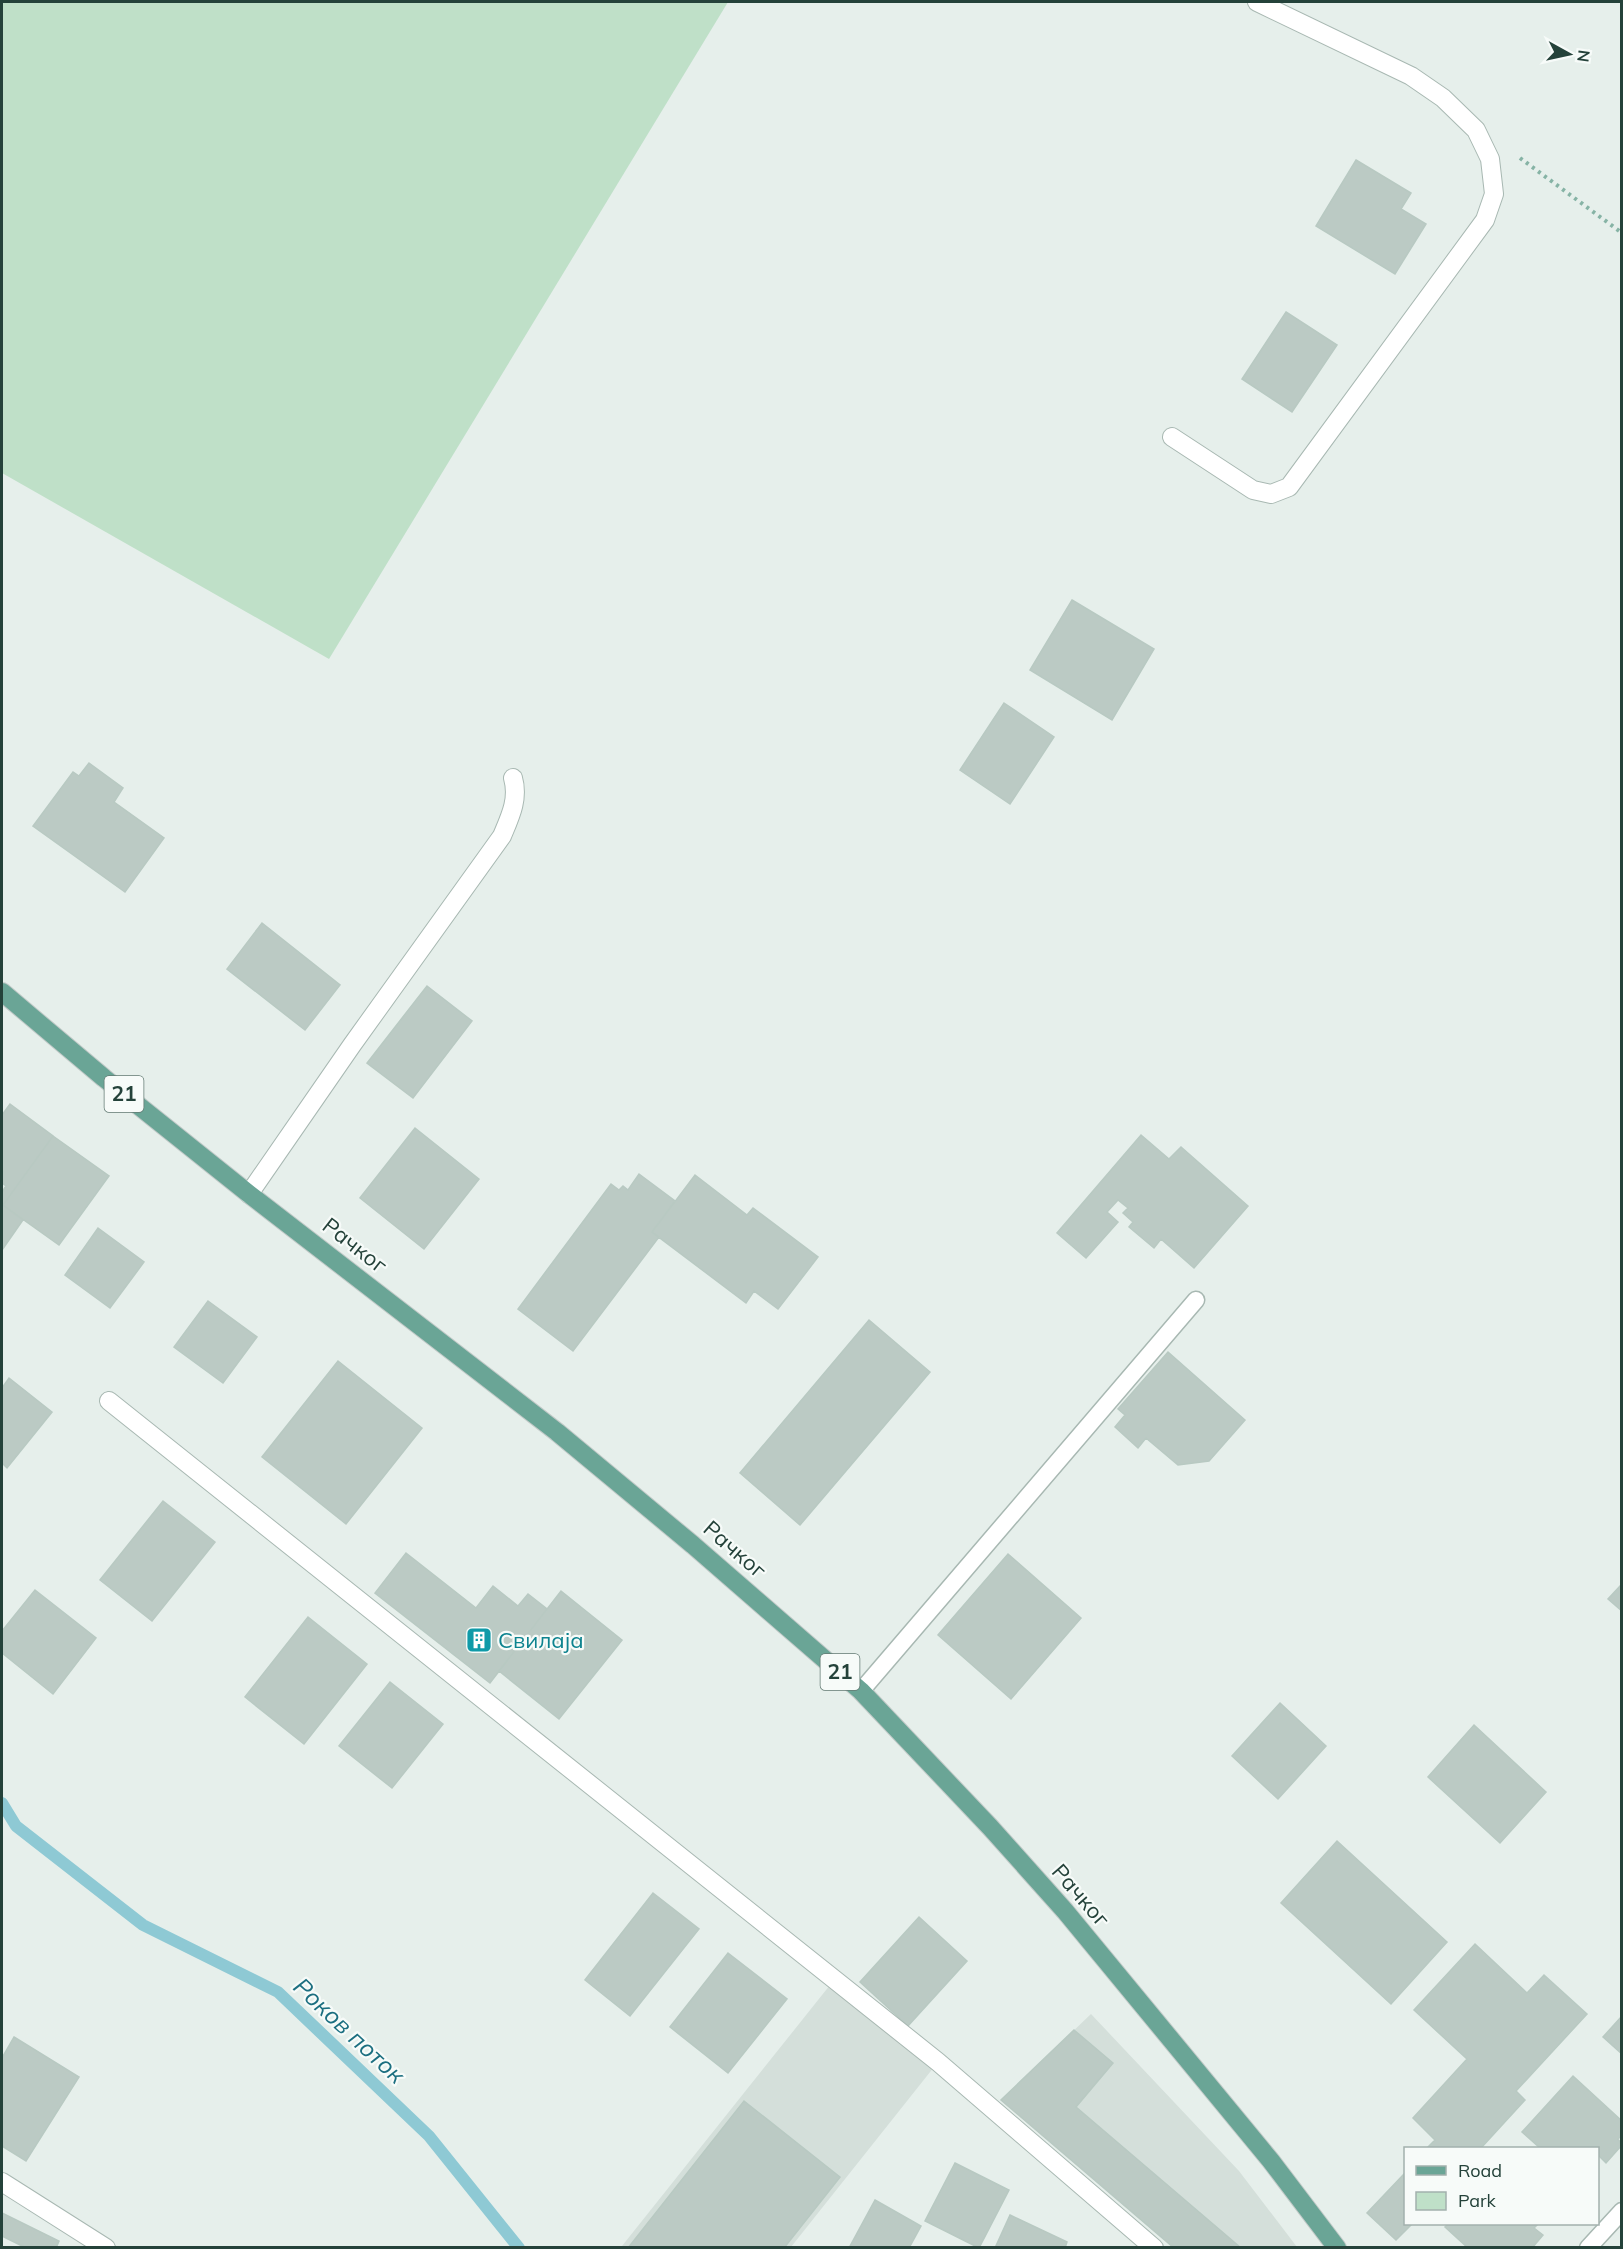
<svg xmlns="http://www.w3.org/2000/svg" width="1623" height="2249" font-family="Mulish,sans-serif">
<rect width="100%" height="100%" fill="#e6efeb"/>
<path fill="#d4dfda" d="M834,1980L938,2062L791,2247L625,2248L622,2246Z
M1091,2014L1239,2171L1297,2247H1174L1001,2100Z"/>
<path fill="#bfe0c8" d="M2,2H728L329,659L2,473Z"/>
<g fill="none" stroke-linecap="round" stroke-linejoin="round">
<path stroke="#8ec9d4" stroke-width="12" d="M2,1803L16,1826L143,1925L278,1992L429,2136L519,2248"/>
</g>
<path fill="#bbcac4" stroke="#b8c9c2" stroke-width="1.5" d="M1356,160L1411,193L1401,209L1426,224L1395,274L1316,226Z
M1286,312L1337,345L1292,412L1242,379Z
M1072,600L1154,649L1112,720L1030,670Z
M1004,703L1054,737L1010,804L960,770Z
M89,763L123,788L114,802L164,838L125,892L33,826L73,772L79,776Z
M262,923L340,985L305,1030L227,969Z
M427,986L472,1021L413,1098L367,1063Z
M10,1104L53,1136L3,1205L23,1220L2,1250V1192L6,1186L2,1183L3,1172L2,1171V1115Z
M415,1128L479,1179L424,1249L360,1198Z
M1141,1135L1169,1159L1181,1147L1248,1206L1194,1268L1161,1239L1154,1248L1129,1227L1133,1222L1123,1213L1128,1208L1118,1200L1107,1212L1118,1222L1086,1258L1057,1233Z
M53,1136L109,1176L59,1245L3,1205Z
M639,1174L675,1201L652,1232L659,1237L573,1351L518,1309L611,1184L619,1190L623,1186L628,1190Z
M695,1175L747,1215L753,1208L818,1257L778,1309L754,1291L746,1303L652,1232Z
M98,1228L144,1262L110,1308L65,1275Z
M208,1301L257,1337L223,1383L174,1347Z
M869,1320L930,1372L800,1525L740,1473Z
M1168,1352L1245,1420L1209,1461L1178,1465L1146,1438L1138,1448L1115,1427L1125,1415L1118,1409Z
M338,1361L422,1428L346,1524L262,1457Z
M9,1378L52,1412L7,1468L2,1463V1388Z
M163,1501L215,1542L152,1621L100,1580Z
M406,1553L476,1608L493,1586L518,1606L528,1594L547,1609L490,1683L375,1593Z
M1008,1554L1081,1618L1011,1699L938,1635Z
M1622,1584V1611L1608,1599Z
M35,1590L96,1638L53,1694L2,1653V1631Z
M561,1591L622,1640L559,1719L499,1671Z
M308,1617L367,1664L304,1744L245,1697Z
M390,1682L443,1724L392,1788L339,1746Z
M1280,1703L1326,1746L1278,1799L1232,1756Z
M1474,1725L1546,1792L1500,1843L1428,1777Z
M1337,1841L1447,1942L1391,2004L1281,1903Z
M653,1893L699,1929L630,2016L585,1980Z
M919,1917L967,1961L908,2026L860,1982Z
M1475,1944L1527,1993L1544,1975L1587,2014L1516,2091L1525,2100L1481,2148H1427L1435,2140L1413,2118L1467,2059L1414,2010Z
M728,1953L787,1999L728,2073L670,2027Z
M1622,2016V2054L1603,2037Z
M1074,2030L1113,2063L1076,2107L1241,2248H1174L1001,2100Z
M14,2037L79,2077L26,2161L2,2146V2058Z
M1573,2076L1622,2121V2135L1618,2139L1622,2145L1606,2163L1598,2155V2148H1540L1522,2132Z
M744,2101L840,2177L784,2248H628Z
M955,2163L1009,2190L979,2248L925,2221Z
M1406,2172V2224H1412L1396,2240L1367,2213Z
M875,2200L921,2226L909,2248H849Z
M2,2213L59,2241L56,2248H26L2,2236Z
M1010,2215L1067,2242L1065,2248H995Z
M1448,2224H1538L1534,2228L1543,2235L1532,2248H1468L1445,2227Z"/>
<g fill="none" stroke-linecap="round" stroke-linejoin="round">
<defs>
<path id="lane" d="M861,1691L1196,1300
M1588,2248L1622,2211"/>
<path id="street" d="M1172,437L1253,490L1271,494L1289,487L1485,220L1494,194L1490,159L1476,130L1443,98L1411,76L1257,2
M249,1194L352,1045L502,836C510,817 519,799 513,778
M109,1401L938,2062L1154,2248
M2,2182L106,2248"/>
<path id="primary" d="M2,992L104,1078L249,1194L557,1432L693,1545L861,1691L990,1827L1065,1911L1271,2161L1337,2248"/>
</defs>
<use href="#lane" stroke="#a8b8b2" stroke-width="19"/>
<use href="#street" stroke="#a8b8b2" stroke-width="20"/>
<use href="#primary" stroke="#c2cac8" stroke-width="20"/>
<path stroke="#86b3a5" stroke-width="4" stroke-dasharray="3 4.5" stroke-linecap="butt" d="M1520,158L1622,233"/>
<use href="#lane" stroke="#fff" stroke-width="16"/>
<use href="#street" stroke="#fff" stroke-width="18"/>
<use href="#primary" stroke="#6aa596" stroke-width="18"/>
</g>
<defs>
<symbol id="building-square" viewBox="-11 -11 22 22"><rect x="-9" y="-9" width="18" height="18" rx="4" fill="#0f9aa8" stroke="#f7fbf9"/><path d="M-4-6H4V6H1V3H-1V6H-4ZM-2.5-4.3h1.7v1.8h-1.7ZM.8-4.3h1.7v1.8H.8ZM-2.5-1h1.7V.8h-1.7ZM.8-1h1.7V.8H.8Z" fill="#fff"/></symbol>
</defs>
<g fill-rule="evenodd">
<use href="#building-square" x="464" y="1625" width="30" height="30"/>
</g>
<g text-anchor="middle" stroke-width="4.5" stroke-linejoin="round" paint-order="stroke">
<g fill="#f7fbf9" stroke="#637a73" stroke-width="1.5">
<rect x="104.5" y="1076" width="39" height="36" rx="4.5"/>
<rect x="820.5" y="1654" width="39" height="36" rx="4.5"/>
</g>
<g font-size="21" font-weight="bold" fill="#24423a">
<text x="124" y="1101">21</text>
<text x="840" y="1679">21</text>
</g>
<g font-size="22" fill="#24423a" stroke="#f7fbf9">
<text transform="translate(355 1245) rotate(38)" y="8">Рачког</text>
<text transform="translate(735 1549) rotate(41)" y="8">Рачког</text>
<text transform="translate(1081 1895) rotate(49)" y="8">Рачког</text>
</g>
<g font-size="22" fill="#0d838f" stroke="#f7fbf9" text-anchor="start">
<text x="498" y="1648">Свилаја</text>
</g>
<g font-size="24" font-style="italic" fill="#1c6f80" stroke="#f7fbf9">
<text transform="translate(349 2031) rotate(43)" y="8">Роков поток</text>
</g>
</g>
<rect width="1623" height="2249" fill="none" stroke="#24423a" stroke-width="6"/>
<rect x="1404" y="2147" width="195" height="78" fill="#f7fbf9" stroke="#a3b1ad" stroke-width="1.5"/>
<rect x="1416" y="2166" width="30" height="9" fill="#6aa596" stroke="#a3b1ad" stroke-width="1.5"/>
<text x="1458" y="2177" font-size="18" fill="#24423a">Road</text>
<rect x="1416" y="2192" width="30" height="18" fill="#bfe0c8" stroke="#a3b1ad" stroke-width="1.5"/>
<text x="1458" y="2207" font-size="18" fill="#24423a">Park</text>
<g transform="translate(1569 54) rotate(98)" stroke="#f7fbf9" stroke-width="4.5" paint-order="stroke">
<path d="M0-4.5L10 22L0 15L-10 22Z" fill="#24423a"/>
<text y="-9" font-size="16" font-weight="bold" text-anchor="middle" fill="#24423a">N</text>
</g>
</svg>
